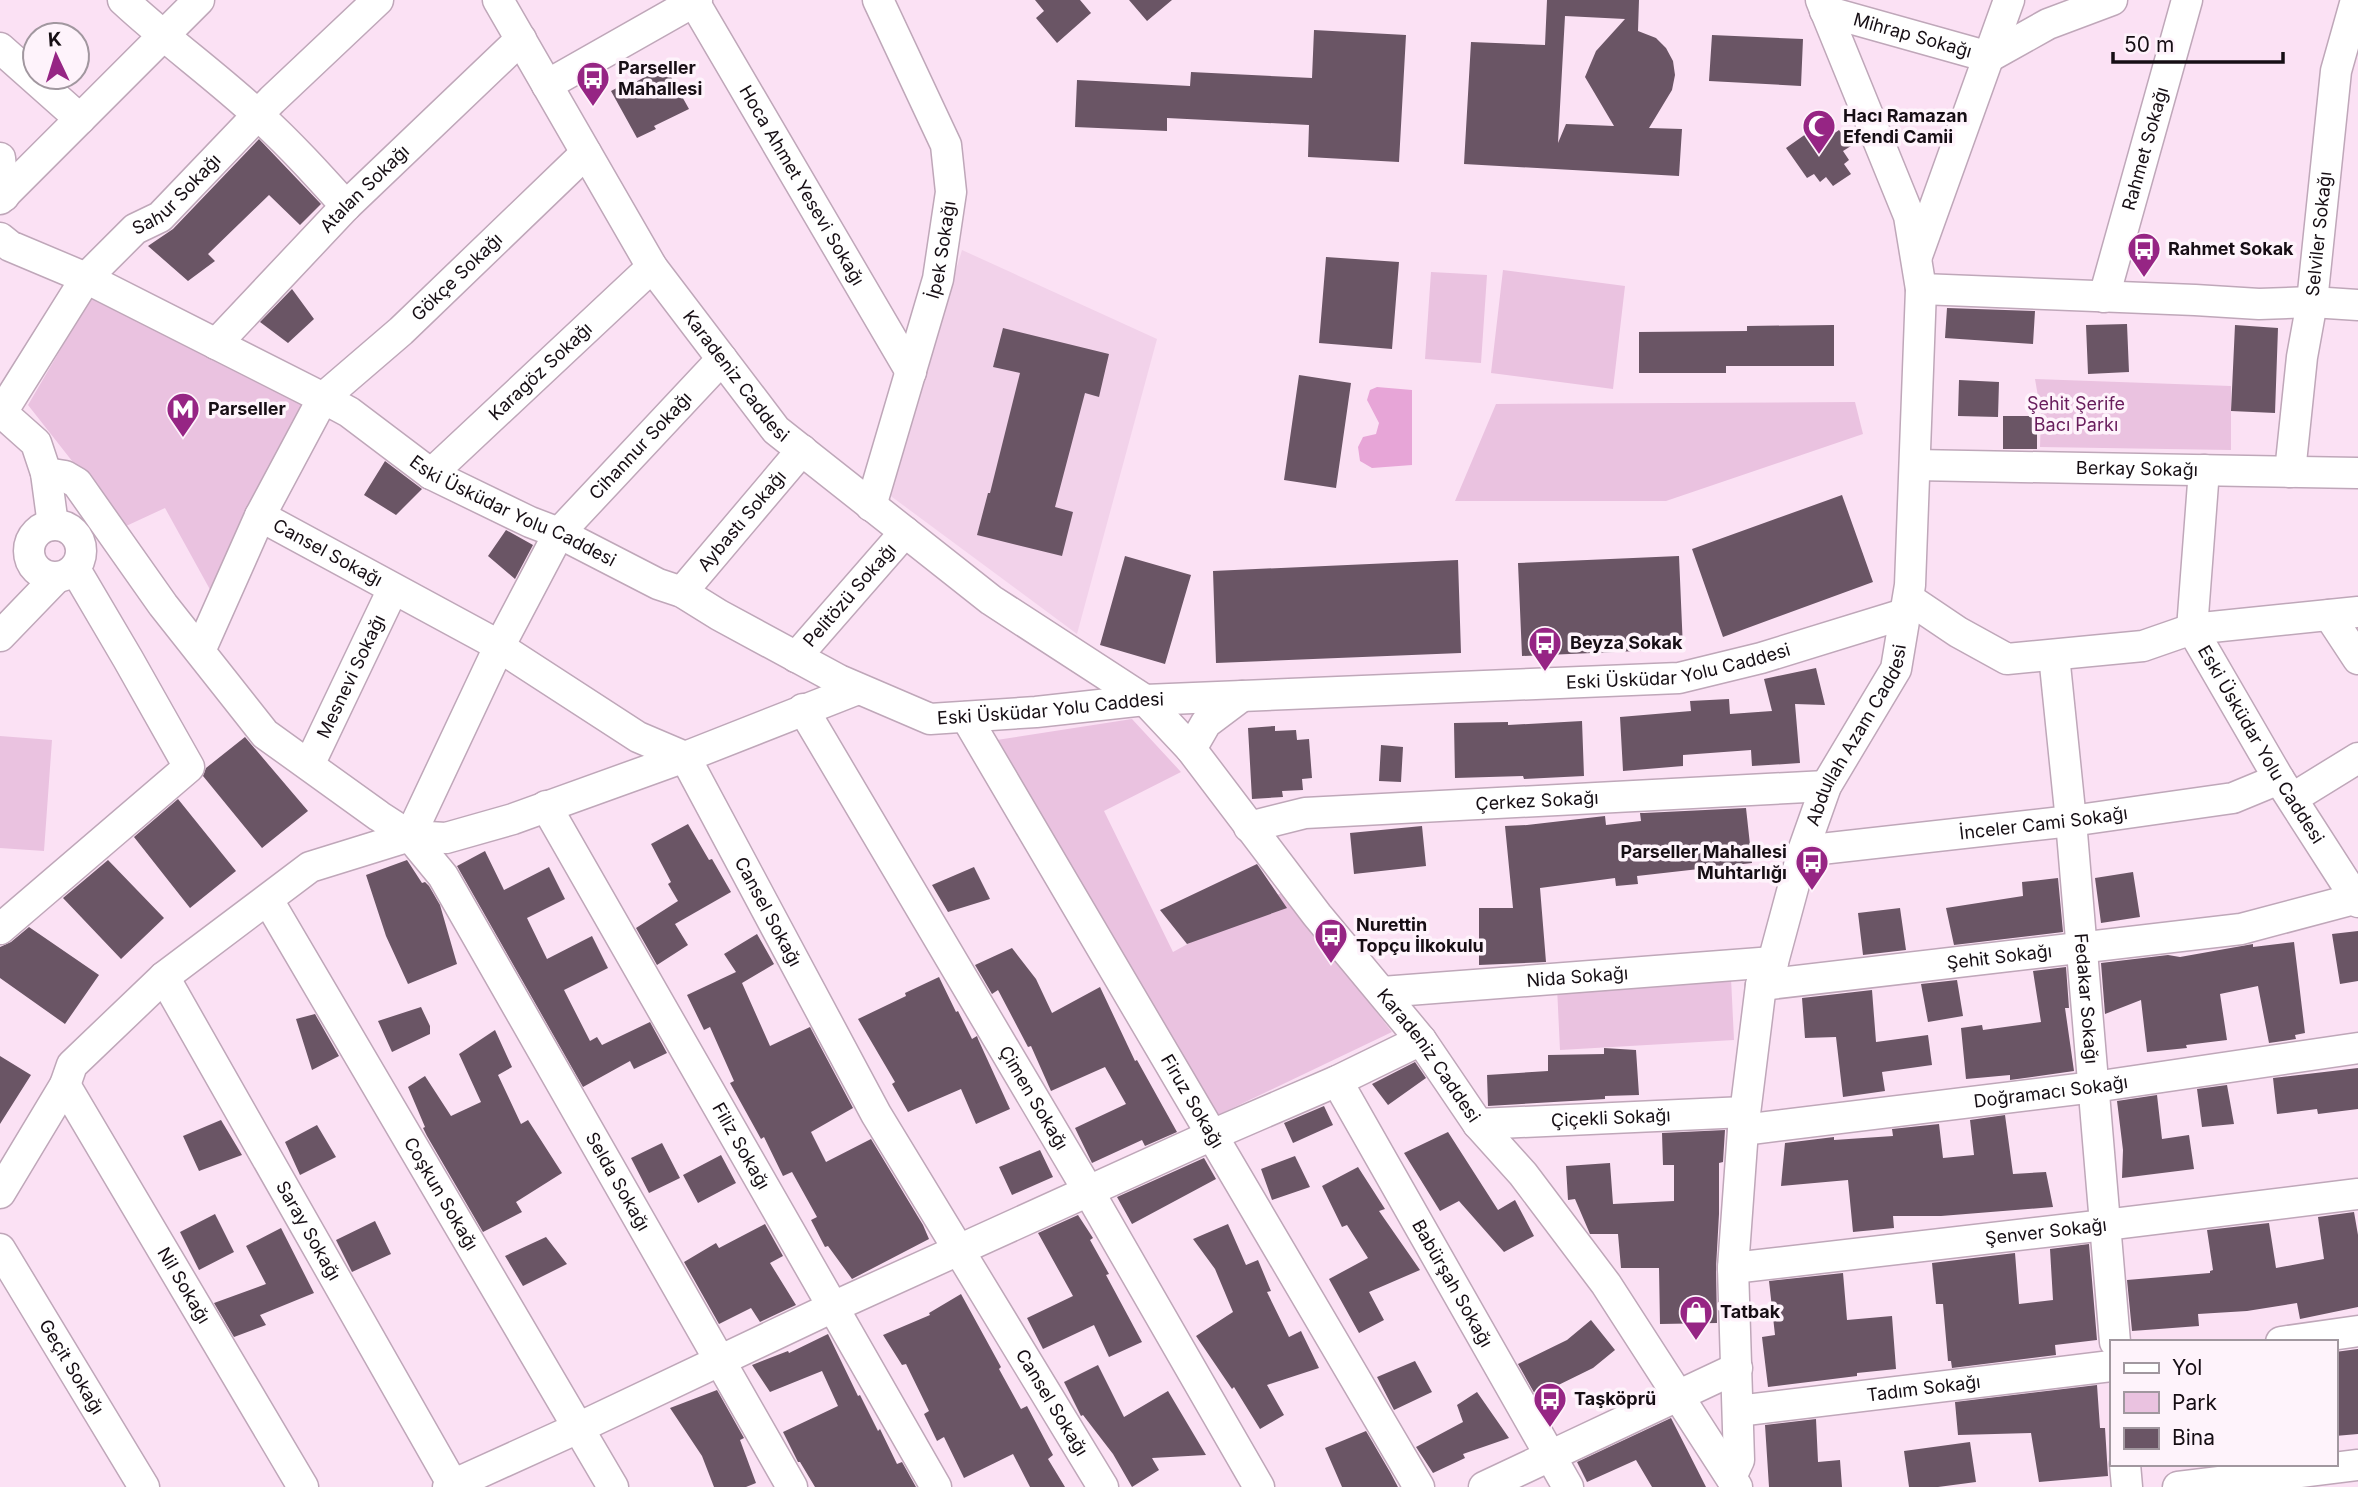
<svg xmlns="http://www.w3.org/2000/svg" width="2358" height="1487" font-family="Inter,sans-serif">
<rect width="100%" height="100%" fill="#fbe1f4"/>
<path fill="#f2d2ea" d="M962,250L1157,339L1077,634L888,494Z"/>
<path fill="#eac2e0" d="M1503,270L1625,286L1613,389L1491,373Z
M1431,272L1487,275L1481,363L1425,359Z
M93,294L306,395L213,595L165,508L124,527L28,405Z
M2035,379L2231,386V450L2040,447L2041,414Z
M1855,402L1863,434L1666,501H1455L1496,404Z
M1132,719L1181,772L1104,811L1173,952L1283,892L1392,1032L1216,1116L990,741Z
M0,736L52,740L44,851L0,848Z
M1731,978L1734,1040L1560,1050L1557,987Z"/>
<path fill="#e7a5d7" d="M1377,387L1412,390V465L1372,468L1360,461L1358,447L1363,437L1376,434L1379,423L1367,400L1370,390Z"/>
<path fill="#6a5565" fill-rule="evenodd" d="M1035,0H1080L1091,13L1057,43L1036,18L1044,11Z
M1129,0H1172L1147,21Z
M1547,0H1639L1638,31L1656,38L1666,48L1673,61L1675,75L1672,90L1649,128L1682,129L1679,176L1464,164L1471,42L1545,45ZM1565,16L1625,19L1596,51L1585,77L1614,126L1566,124L1558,143Z
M1314,30L1406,35L1399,162L1308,157L1309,125L1167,118V131L1075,127L1077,80L1190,86L1191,72L1312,78Z
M1712,35L1803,39L1801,86L1709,81Z
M665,66L689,109L654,126L656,129L637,138L611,91L630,81L632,84Z
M1820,124L1829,137L1839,130L1851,146L1843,151L1849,160L1844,164L1851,174L1833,186L1826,177L1820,182L1814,174L1807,178L1786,148Z
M259,139L321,204L300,225L269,195L208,254L215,261L188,281L148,246L173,229Z
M1326,257L1399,262L1392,349L1319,343Z
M292,289L314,319L288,343L260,322Z
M1947,308L2035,311L2033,344L1945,338Z
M2127,324L2129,372L2088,374L2086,325Z
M1834,325V366H1726V373H1639V332L1747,331V326Z
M2235,325L2278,328L2275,413L2231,411Z
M1003,328L1109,354L1099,397L1085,393L1055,507L1073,512L1062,556L977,535L988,493H990L1020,373L993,367Z
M1299,375L1351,383L1336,488L1284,480Z
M1959,380L1999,382L1998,417L1958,416Z
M2003,416H2037V449H2003Z
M385,461L422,489L396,515L364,495Z
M1842,495L1873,582L1723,637L1692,549Z
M506,530L533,545L515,579L488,556Z
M1125,556L1191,575L1165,664L1100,645Z
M1679,556L1683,649L1522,656L1518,563Z
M1458,560L1461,653L1216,663L1213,571Z
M1816,668L1825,705L1795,704L1800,763L1752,766L1751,750L1683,755V766L1623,771L1620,717L1691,711L1690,701L1729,699L1730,714L1772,711L1764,679Z
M1582,721L1584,776L1524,779L1523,776L1455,778L1454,723L1508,722V725Z
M1275,726V731L1296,730L1297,740L1309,739L1312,778L1302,779L1303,790L1282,791L1283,797L1252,799L1248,728Z
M245,737L308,811L262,848L203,776L206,768Z
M1381,745L1403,747L1401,782L1379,781Z
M178,799L236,871L190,908L134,837Z
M1746,808L1752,863L1637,876L1638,884L1616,886L1615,878L1540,888L1546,962L1479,965V908H1513L1505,826L1527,825L1605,816L1606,825L1641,821L1640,813H1644Z
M688,824L709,860L712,859L731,892L675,924L688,945L657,965L636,928L678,901L668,884L671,882L651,844Z
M1422,826L1426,866L1354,874L1350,833Z
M485,851L504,890L549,867L565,899L527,918L547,959L592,936L608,968L564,990L590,1041L597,1037L602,1045L650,1022L667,1053L634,1069L630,1061L583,1087L457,866Z
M108,860L164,918L121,959L63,898Z
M407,860L422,883L425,882L429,886L440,905L457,964L408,984L386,936L366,875Z
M1257,864L1287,908L1187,944L1160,910Z
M974,867L990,899L948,912L932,885Z
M2133,872L2140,917L2101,923L2095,878Z
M2058,878L2063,932L1954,945L1946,908L2023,896L2022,882Z
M1900,908L1906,950L1863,955L1858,913Z
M29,927L99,975L65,1024L0,978V947L11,942Z
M2358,931V981L2340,984L2332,934Z
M757,934L774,964L742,983L770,1046L810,1027L853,1108L811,1132L826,1162L871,1139L923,1225L929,1239L852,1279L828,1246L825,1247L811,1220L817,1217L792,1172L783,1176L764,1137L761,1139L730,1083L734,1081L710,1027L704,1030L687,995L736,972L724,954Z
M2294,942L2305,1033L2295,1035L2296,1039L2269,1043L2258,986L2220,994L2227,1040L2186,1045L2187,1048L2147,1052L2141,1000L2105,1014L2101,963L2168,955L2180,957L2253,944V947Z
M1012,948L1036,979L1052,1013L1100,987L1135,1061L1137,1060L1177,1132L1145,1146L1142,1140L1092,1163L1075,1128L1126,1104L1105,1067L1051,1091L1031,1046L1028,1047L998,990L992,994L975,965Z
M2066,967L2069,1008H2065L2074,1071L2010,1080V1075L1966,1079L1961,1028L1982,1025L1983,1030L2041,1022L2033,971Z
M939,977L956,1012L958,1011L972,1039L977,1036L978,1039L1010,1109L976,1124L961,1089L908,1112L892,1084L895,1082L858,1019L906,996L905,993Z
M1957,980L1963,1016L1928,1022L1921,984Z
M1872,990L1876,1042L1928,1035L1932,1065L1882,1072L1885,1091L1843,1097L1836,1037L1805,1038L1802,998Z
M421,1007L430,1026V1034L392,1052L378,1021Z
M315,1014L339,1056L312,1070L296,1019Z
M495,1030L512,1067L498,1075L521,1124L528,1120L562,1173L516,1202L522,1212L483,1232L427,1136L423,1128L425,1127L408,1087L425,1076L451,1116L481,1102L459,1054Z
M1604,1048L1636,1050L1639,1095L1605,1096V1099L1488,1106L1487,1075L1548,1071V1055L1604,1054Z
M0,1056L31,1075L0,1124Z
M1415,1062L1426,1078L1388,1105L1372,1084Z
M2358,1068V1109L2318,1114L2317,1109L2277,1114L2273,1078Z
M2227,1085L2234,1124L2202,1127L2197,1089Z
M2157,1095L2162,1139L2189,1135L2194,1169L2122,1178L2123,1150L2117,1101Z
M1324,1106L1333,1125L1293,1143L1284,1123Z
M2005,1115L2013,1174L2046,1172L2053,1207L1941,1216H1893L1894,1228L1853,1232L1848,1180L1781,1186L1785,1143L1834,1137V1140L1893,1136L1892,1129L1939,1124L1943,1158L1974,1155L1970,1120Z
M221,1120L242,1155L199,1171L183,1136Z
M317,1125L336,1157L300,1175L285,1142Z
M1725,1130L1723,1162L1719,1163V1214L1716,1268L1717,1323L1660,1324L1659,1268H1621L1618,1234H1590L1575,1199L1568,1200L1566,1166L1610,1163L1613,1204L1674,1201V1165H1663L1662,1133Z
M1448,1132L1498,1210L1515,1200L1534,1236L1504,1252L1459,1201L1440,1211L1404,1153Z
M662,1143L680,1178L649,1193L631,1158Z
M1040,1150L1053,1177L1012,1195L999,1167Z
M721,1155L736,1183L698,1203L683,1175Z
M1295,1156L1310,1187L1272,1200L1261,1169Z
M1204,1158L1216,1179L1132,1224L1117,1197Z
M1358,1167L1385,1209L1379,1211L1420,1270L1369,1292L1384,1320L1359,1333L1329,1279L1368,1258L1347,1225L1342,1227L1322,1186Z
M2354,1212L2358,1235V1307L2300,1319L2297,1303L2247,1311L2198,1314L2199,1326L2132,1331L2127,1280L2210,1273V1271L2213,1270L2207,1230L2269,1223L2276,1268L2324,1259L2318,1217Z
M215,1214L234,1252L199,1270L180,1232Z
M1078,1215L1093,1238L1090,1240L1109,1274L1106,1275L1142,1342L1109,1357L1094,1325L1043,1349L1027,1318L1073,1296L1038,1233Z
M375,1221L391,1254L352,1272L336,1240Z
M765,1224L783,1256L770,1263L796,1305L760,1322L751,1308L719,1324L684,1262L716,1243L719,1248Z
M1228,1224L1246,1265L1258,1260L1271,1291L1267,1292L1289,1337L1301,1331L1319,1368L1267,1385L1284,1415L1260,1429L1234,1387L1232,1389L1196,1336L1233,1312L1215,1269L1193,1239Z
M281,1228L314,1293L260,1315L266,1325L234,1337L214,1303L266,1284L246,1246Z
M546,1237L567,1264L523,1286L505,1256Z
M2089,1244L2097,1340L2055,1345L2056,1355L1952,1368L1951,1361H1948L1943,1304H1936L1932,1263L2015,1253L2019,1304L2053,1300L2050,1249Z
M1843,1273L1847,1320L1892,1316L1896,1369L1857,1373V1376L1768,1387L1762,1337L1775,1335L1769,1281Z
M961,1294L1001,1367L999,1369L1021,1409L1027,1406L1053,1455L1048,1459L1065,1487H1030L1013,1454L964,1478L944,1437L937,1441L924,1414L929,1411L906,1364L902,1365L883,1335L930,1315L929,1313Z
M1591,1320L1615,1350L1593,1368L1536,1396L1518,1364L1567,1340Z
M828,1334L858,1396L860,1395L878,1431L880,1429L897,1464L902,1462L916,1487H815L800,1462H798L783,1432L838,1406L822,1371L770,1392L752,1365L788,1351L789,1353Z
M2358,1349V1434L2335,1436V1352Z
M1415,1361L1432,1392L1394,1410L1377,1377Z
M1098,1365L1124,1417L1168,1391L1206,1455L1152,1458L1159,1470L1132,1487L1113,1454L1083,1415L1081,1416L1064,1382Z
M2097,1385L2100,1428H2105L2108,1476L2039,1482L2031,1433L1958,1435L1955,1402Z
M717,1390L744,1438L740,1440L756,1483L746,1487H714L702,1456L670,1408Z
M1477,1392L1509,1438L1463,1454L1465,1458L1433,1473L1416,1447L1463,1422L1457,1405Z
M1671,1418L1706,1487H1652L1636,1460L1587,1482L1577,1462Z
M1816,1419L1818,1462L1840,1460L1842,1487H1769L1765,1425Z
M1366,1431L1390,1472L1398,1487H1342L1325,1448Z
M1970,1442L1976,1482L1938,1487H1909L1904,1451Z"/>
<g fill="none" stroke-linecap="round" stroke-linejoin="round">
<defs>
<g id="minor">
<path d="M123,0C167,41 216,76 259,116C290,144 318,175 346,206"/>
<path id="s1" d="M498,0L652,267L776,430L991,600L1145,700L1191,749L1317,915L1421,1040L1478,1124L1523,1174L1606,1284L1737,1487"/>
<path id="s2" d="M693,0L911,372"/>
<path id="s3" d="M1825,11L1989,57L2048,24L2112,0"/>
<path d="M0,48L80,119"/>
<path d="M547,85L697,0"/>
<path d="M0,158L4,196"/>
<path d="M0,199L199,0"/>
<path id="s4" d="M0,238L10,246L86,278L323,398L349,412L431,474L530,522L559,533L658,584L682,592L719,615L839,680L930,719L1036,712L1145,700L1679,678L1761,658L1907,613"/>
<path d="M1917,256L2009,0"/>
<path d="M1921,289L2195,300L2259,304L2312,302L2358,305"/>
<path id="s5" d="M2104,297L2187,0"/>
<path id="s6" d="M216,344L346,206L521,39"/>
<path d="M0,411L36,443L46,473L53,525"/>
<path id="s7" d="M2,412L86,278L135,229L160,217L272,100L378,0"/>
<path id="s8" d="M1915,465L2358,473"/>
<path d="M2204,470L2192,629L2358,612"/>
<path id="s9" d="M2290,472L2302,357L2312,302L2336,71L2356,0"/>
<path id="s10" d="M46,473L65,476L77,483L163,605L265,734L379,816L410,836L443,876L792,1487"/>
<path id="s11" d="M431,474L652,267"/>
<path id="s12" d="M871,506L938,279L951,192L946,145L878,0"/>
<path id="s13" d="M260,516L487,639L638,737L685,757L876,1114L1103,1487"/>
<circle cx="55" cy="551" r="26"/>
<path id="s14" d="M682,592L802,450"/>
<path id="s15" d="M1909,599L1958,632L2007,659L2143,646L2192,629L2279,779L2358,902"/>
<path d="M2329,615L2358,659"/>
<path d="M0,636L56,578"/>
<path id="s16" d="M200,651L260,516L323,398L401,331L586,153"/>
<path id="s17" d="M2054,655L2071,821L2115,1342"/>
<path id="s18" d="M796,657L905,532"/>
<path id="s19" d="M803,709L1089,1192L1259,1487"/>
<path id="s20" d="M966,717L1419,1487"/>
<path d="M1191,749L1206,723L1242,696"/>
<path id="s21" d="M309,765L393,589"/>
<path d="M2293,798L2358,758"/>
<path id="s22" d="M546,806L936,1487"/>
<path id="s23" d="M1249,827L1305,813L1826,786"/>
<path id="s24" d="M410,836L499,647L559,533L722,359"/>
<path id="s25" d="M1803,851L2071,821L2233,798L2279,779"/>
<path id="s26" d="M268,900L613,1487"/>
<path d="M0,929L189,767L128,659L75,569"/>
<path id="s27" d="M164,977L454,1487"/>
<path id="s28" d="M1761,985L2241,929L2358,898"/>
<path id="s29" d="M1382,992L1773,962"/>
<path id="s30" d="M1337,1081L1568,1487"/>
<path id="s31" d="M65,1085L303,1487"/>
<path id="s32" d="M1478,1124L1745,1112"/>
<path id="s33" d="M1743,1130L2094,1087L2358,1048"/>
<path d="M0,1193L65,1085L72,1065L164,977L310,867L410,836L446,838L513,819L685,757L858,689"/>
<path id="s34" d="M0,1249L144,1487"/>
<path id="s35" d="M1733,1268L2105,1225L2358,1194"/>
<path d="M2281,1342L2358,1331"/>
<path id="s36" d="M1738,1411L2111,1366"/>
<path d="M2125,1464L2127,1487"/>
<path id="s37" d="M1731,1477L1739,1460L1733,1268L1743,1130L1761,985L1773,962L1803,851L1826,786L1896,669L1910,585L1921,289L1909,216L1821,0"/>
<path d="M448,1487L578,1428L833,1307L1212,1135L1337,1081L1421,1040"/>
<path d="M1484,1487L1737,1368"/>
<path d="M2178,1487L2358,1465"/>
</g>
</defs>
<use href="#minor" stroke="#bfa7b9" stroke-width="33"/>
<use href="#minor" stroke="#fff" stroke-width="30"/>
</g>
<defs>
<symbol id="bus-pin" viewBox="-11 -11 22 30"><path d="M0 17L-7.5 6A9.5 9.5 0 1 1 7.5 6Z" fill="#962584" stroke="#fef3fb"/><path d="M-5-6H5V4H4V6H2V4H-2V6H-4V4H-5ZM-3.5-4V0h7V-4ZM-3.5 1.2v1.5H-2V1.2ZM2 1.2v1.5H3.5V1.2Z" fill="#fff"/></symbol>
<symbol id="mosque-pin" viewBox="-11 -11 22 30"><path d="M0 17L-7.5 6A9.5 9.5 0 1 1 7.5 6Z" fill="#962584" stroke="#fef3fb"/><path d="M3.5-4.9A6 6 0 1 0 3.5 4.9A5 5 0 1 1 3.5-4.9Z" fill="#fff"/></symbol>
<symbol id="metro-pin" viewBox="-11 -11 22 30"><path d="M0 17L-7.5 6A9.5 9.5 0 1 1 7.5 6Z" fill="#962584" stroke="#fef3fb"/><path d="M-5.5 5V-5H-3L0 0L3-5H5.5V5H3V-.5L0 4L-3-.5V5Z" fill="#fff"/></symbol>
<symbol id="shop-pin" viewBox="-11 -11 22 30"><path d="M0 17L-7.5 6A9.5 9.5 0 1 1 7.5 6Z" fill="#962584" stroke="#fef3fb"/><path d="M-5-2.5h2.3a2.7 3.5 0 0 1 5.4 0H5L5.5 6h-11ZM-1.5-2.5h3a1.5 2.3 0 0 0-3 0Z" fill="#fff"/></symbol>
</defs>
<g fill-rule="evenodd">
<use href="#bus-pin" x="574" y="59" width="38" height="52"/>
<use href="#mosque-pin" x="1800" y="107" width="38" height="52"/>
<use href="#bus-pin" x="2125" y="230" width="38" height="52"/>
<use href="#metro-pin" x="164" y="390" width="38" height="52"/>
<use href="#bus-pin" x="1526" y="624" width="38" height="52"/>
<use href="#bus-pin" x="1793" y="843" width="38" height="52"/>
<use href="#bus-pin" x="1312" y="916" width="38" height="52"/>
<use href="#shop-pin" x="1677" y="1293" width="38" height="52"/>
<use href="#bus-pin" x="1531" y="1380" width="38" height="52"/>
</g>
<g text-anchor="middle" stroke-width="7" stroke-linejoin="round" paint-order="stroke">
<g font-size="18" fill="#160e14" stroke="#fef3fb">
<text dy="6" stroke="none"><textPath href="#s3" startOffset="91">Mihrap Sokağı</textPath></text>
<text dy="6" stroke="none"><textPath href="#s5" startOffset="154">Rahmet Sokağı</textPath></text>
<text dy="6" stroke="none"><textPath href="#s2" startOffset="215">Hoca Ahmet Yesevi Sokağı</textPath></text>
<text dy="6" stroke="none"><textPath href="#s6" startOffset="215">Atalan Sokağı</textPath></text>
<text dy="6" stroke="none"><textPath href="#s7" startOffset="282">Sahur Sokağı</textPath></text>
<text dy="6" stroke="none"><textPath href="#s9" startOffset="240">Selviler Sokağı</textPath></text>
<text dy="6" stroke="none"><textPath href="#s12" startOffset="266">İpek Sokağı</textPath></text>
<text dy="6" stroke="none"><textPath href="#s16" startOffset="462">Gökçe Sokağı</textPath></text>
<text dy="6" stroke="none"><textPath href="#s11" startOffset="150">Karagöz Sokağı</textPath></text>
<text dy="6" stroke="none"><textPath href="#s1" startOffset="446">Karadeniz Caddesi</textPath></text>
<text dy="6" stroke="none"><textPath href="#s24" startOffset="457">Cihannur Sokağı</textPath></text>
<text dy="6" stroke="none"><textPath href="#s8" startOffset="222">Berkay Sokağı</textPath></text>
<text dy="6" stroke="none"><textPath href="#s4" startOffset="583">Eski Üsküdar Yolu Caddesi</textPath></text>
<text dy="6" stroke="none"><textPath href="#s14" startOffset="93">Aybastı Sokağı</textPath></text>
<text dy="6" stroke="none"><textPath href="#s13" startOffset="77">Cansel Sokağı</textPath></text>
<text dy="6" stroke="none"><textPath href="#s18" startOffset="82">Pelitözü Sokağı</textPath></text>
<text dy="6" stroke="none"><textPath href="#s4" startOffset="1801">Eski Üsküdar Yolu Caddesi</textPath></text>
<text dy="6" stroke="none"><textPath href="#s21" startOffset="98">Mesnevi Sokağı</textPath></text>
<text dy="6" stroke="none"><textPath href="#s4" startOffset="1171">Eski Üsküdar Yolu Caddesi</textPath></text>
<text dy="6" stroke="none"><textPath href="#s37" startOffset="765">Abdullah Azam Caddesi</textPath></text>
<text dy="6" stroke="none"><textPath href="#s15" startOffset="438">Eski Üsküdar Yolu Caddesi</textPath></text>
<text dy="6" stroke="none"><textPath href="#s23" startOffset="290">Çerkez Sokağı</textPath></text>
<text dy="6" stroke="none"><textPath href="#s25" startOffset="242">İnceler Cami Sokağı</textPath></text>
<text dy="6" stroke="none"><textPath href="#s13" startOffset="665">Cansel Sokağı</textPath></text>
<text dy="6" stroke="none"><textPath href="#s28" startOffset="240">Şehit Sokağı</textPath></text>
<text dy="6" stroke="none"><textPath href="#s29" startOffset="196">Nida Sokağı</textPath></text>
<text dy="6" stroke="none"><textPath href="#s17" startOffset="345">Fedakar Sokağı</textPath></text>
<text dy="6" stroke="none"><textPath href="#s1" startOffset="1426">Karadeniz Caddesi</textPath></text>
<text dy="6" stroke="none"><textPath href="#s33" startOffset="310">Doğramacı Sokağı</textPath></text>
<text dy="6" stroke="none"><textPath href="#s19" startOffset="452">Çimen Sokağı</textPath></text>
<text dy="6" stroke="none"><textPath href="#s20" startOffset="446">Firuz Sokağı</textPath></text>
<text dy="6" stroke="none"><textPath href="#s32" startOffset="133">Çiçekli Sokağı</textPath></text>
<text dy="6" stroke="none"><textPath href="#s22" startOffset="392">Filiz Sokağı</textPath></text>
<text dy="6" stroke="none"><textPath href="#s10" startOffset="928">Selda Sokağı</textPath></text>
<text dy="6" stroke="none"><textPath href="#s26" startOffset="341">Coşkun Sokağı</textPath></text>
<text dy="6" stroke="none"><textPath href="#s27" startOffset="292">Saray Sokağı</textPath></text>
<text dy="6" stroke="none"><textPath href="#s35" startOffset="315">Şenver Sokağı</textPath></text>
<text dy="6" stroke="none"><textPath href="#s30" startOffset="233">Babürşah Sokağı</textPath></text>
<text dy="6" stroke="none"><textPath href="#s31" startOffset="233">Nil Sokağı</textPath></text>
<text dy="6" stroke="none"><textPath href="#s34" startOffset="138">Geçit Sokağı</textPath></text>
<text dy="6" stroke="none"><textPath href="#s36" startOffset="187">Tadım Sokağı</textPath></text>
<text dy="6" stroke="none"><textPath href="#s13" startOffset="1232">Cansel Sokağı</textPath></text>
</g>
<g font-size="18" font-weight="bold" fill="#160e14" stroke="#fef3fb" text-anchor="start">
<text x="618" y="74">Parseller<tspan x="618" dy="21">Mahallesi</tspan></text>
<text x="1843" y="122">Hacı Ramazan<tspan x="1843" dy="21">Efendi Camii</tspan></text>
<text x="2168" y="255">Rahmet Sokak</text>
<text x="208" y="415">Parseller</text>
<text x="1570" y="649">Beyza Sokak</text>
<text x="1787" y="858" text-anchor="end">Parseller Mahallesi<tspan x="1787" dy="21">Muhtarlığı</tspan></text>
<text x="1356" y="931">Nurettin<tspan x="1356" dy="21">Topçu İlkokulu</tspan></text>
<text x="1720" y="1318">Tatbak</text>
<text x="1574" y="1405">Taşköprü</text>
</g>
<g font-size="18" fill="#681d5c" stroke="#fef3fb">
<text x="2076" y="410">Şehit Şerife<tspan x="2076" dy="21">Bacı Parkı</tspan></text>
</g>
</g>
<rect x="2110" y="1340" width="228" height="126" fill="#fef3fb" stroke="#a1979f" stroke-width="2"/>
<rect x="2124" y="1363" width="35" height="10" fill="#ffffff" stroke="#a1979f" stroke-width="2"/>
<text x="2172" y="1375" font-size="21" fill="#160e14">Yol</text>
<rect x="2124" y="1392" width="35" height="21" fill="#eac2e0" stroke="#a1979f" stroke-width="2"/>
<text x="2172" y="1410" font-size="21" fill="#160e14">Park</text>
<rect x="2124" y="1428" width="35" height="21" fill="#6a5565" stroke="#a1979f" stroke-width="2"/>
<text x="2172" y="1445" font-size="21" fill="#160e14">Bina</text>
<g transform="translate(56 56) rotate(356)"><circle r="33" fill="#fef3fb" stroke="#a1979f" stroke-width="2"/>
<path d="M0-5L12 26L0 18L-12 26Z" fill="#962584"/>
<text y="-10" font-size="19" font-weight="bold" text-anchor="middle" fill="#160e14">K</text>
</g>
<path d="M2113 52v10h170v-10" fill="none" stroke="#160e14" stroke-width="3.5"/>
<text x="2124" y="52" font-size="21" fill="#160e14" stroke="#fef3fb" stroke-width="5" paint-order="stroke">50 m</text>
</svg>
